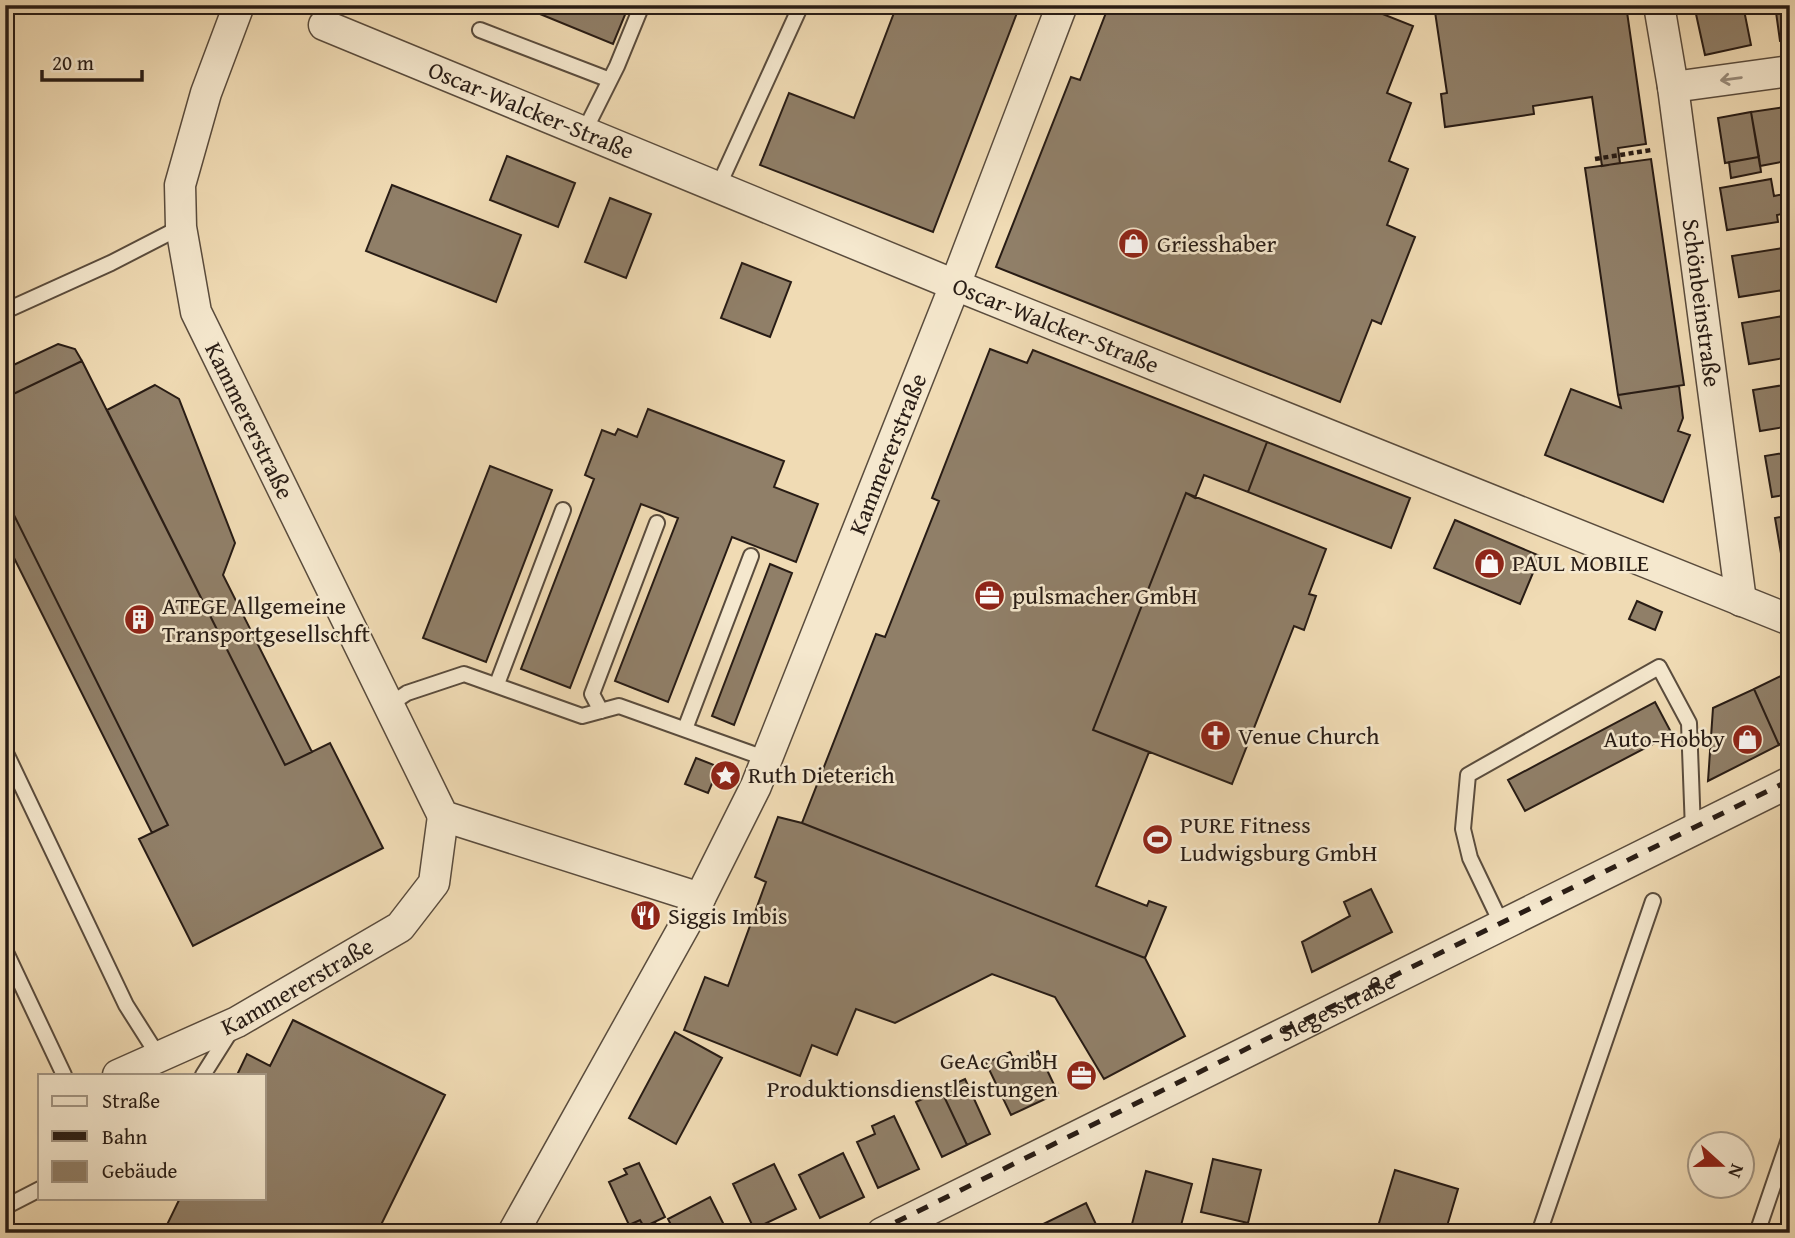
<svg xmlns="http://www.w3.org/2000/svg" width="1795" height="1238" font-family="'Gentium Book Plus',serif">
<rect width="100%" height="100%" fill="#f0dbb4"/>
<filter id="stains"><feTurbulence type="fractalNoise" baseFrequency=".00286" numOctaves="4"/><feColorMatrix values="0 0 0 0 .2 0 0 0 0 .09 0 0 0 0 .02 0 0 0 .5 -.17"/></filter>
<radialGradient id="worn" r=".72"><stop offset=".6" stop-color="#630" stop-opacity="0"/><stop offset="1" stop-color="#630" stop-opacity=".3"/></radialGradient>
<path fill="#907f68" stroke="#281c15" stroke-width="2" d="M518,5H629L613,44Z
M897,5H1020L933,232L760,165L789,93L854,118Z
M1109,5H1360L1413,26L1387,93L1411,103L1389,161L1408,169L1387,225L1415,237L1381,324L1372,320L1340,402L996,267L1071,77L1080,80Z
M1434,5H1626L1646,144L1618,148L1620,163L1602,166L1592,97L1533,106L1534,114L1445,127L1441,94L1447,93Z
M1694,5H1743L1751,45L1705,55Z
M1775,5H1790V40L1780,41Z
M1785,107L1790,155L1781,156V162L1760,166L1751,112Z
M1751,112L1759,157L1725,163L1718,118Z
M507,156L575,183L558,227L490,200Z
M1759,157L1761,172L1731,178L1729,162Z
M1651,159L1684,385L1618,395L1585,168Z
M1771,179L1774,196L1784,194L1787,213L1777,215L1778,222L1727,230L1720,188Z
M392,185L521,235L496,302L366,251Z
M610,198L651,214L626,278L585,262Z
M1790,247V289L1739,297L1732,256Z
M742,263L791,282L770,337L721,318Z
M1789,315L1790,357L1749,364L1742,323Z
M58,344L75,349L82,361L5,398V369Z
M990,349L1027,363L1033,350L1267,442L1248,492L1204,475L1195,498L1186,493L1093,730L1149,752L1096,886L1147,906L1149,901L1166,907L1145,958L802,823L876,634L885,637L939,501L932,498Z
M82,361L285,765L330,743L383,848L193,946L139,839L168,825L5,497V398Z
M1790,384V426L1760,431L1753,390Z
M155,385L179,399L235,543L223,575L312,752L285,765L107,410Z
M1679,386L1683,418L1678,431L1690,435L1663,502L1545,455L1571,389L1621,408L1618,395Z
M648,409L784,461L774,487L818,504L796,562L732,537L668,702L615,681L678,518L641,504L570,688L521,669L594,479L585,475L602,430L615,435L618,429L637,437Z
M1267,442L1410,498L1391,548L1248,492Z
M1790,452V494L1772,497L1765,456Z
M490,466L552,490L486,662L423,638Z
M1186,493L1326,549L1309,594L1316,596L1304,630L1294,626L1232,784L1093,730Z
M5,497L168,825L152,833L5,540Z
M1790,515V588L1787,589L1775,518Z
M1455,520L1540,556L1520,604L1434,568Z
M770,564L792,573L734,725L712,716Z
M1637,601L1662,612L1655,630L1629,619Z
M1787,673L1790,679V739L1779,745L1754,689Z
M1754,689L1779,745L1708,781L1713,708Z
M1655,702L1672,734L1525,811L1508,780Z
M696,758L719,767L708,793L685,784Z
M778,817L802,823L1145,958L1185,1036L1104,1079L1055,997L992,974L895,1023L856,1009L837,1055L812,1045L800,1076L684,1030L705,977L728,986L766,882L755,877Z
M1371,889L1392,932L1312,972L1302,942L1350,916L1344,902Z
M293,1020L445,1095L377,1233H163L180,1198H264V1075H237L247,1054L270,1066Z
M675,1032L722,1058L676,1144L629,1118Z
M1038,1051L1058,1093L1011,1115L986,1063L1010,1052L1015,1062Z
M965,1079L990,1134L967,1145L941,1090Z
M941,1090L967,1145L942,1157L916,1102Z
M894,1116L919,1169L878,1188L857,1142L875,1134L872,1126Z
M843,1153L864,1197L820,1218L799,1175Z
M1213,1159L1261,1170L1248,1223L1201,1212Z
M639,1163L665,1217L644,1227L640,1220L629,1225L609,1182L627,1174L624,1169Z
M774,1164L796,1209L754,1229L733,1184Z
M1395,1170L1458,1189L1445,1233H1376Z
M1146,1171L1192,1184L1179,1233H1163L1132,1224Z
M710,1197L728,1233H675L668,1219Z
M1086,1203L1100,1233H1025Z
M640,1220L644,1227L655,1222L660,1233H633L629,1225Z"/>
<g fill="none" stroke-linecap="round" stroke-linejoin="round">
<defs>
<path id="lane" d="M480,30L610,80
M584,132L617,66L642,5
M718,187L801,5
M5,311L111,263L181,227
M497,684L563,510
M389,705L407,693L464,674L582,716L619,706L767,759
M601,711L592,694L657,523
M685,729L751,556
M5,751L126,1005L159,1057
M1503,927L1470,858L1463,829L1468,775L1659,667L1689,723L1693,830
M5,950L64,1075
M203,1075L232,1029
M5,1207L40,1189
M1539,1233L1653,901
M1642,1233L1643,1232
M1757,1233L1790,1136"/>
<g id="street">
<path id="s1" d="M239,5L206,93L180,185L181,227L196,312L443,816L700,898"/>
<path id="s2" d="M1659,5L1673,87L1741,601"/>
<path id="s3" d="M324,25L955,285L1790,620"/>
<path d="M1673,87L1790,71"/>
<path id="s4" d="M118,1075L237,1022L400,927L434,883L443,816"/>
<path id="s5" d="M513,1233L700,898L756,786L955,285L1062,5"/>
<path id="s6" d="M882,1233L1790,782"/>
</g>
</defs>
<use href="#lane" stroke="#5a4c3d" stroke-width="18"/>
<use href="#street" stroke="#5a4c3d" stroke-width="33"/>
<path stroke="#281c15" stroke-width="4.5" stroke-dasharray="5 3.5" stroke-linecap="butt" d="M1595,159L1651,150"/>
<use href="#lane" stroke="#f5e8ce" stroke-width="14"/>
<use href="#street" stroke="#f5e8ce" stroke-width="30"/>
<path stroke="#281c15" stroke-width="5" stroke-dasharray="12 12" stroke-linecap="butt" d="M874,1233L1790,780"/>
</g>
<defs><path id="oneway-shaft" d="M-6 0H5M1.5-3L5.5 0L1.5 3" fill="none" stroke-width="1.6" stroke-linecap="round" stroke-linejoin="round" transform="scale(1.75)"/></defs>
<use stroke="#998c7b" href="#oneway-shaft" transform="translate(1731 79) rotate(172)"/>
<defs>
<symbol id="shop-disc" viewBox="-11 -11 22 22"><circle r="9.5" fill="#8f2418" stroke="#f5e8ce"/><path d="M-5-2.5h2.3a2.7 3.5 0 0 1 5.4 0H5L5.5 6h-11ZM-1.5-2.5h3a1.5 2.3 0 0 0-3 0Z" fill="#fff"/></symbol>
<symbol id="office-disc" viewBox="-11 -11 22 22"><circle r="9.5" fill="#8f2418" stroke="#f5e8ce"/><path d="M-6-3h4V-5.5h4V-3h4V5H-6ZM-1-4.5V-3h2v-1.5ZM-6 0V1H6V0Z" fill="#fff"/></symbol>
<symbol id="building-disc" viewBox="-11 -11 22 22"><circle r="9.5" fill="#8f2418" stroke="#f5e8ce"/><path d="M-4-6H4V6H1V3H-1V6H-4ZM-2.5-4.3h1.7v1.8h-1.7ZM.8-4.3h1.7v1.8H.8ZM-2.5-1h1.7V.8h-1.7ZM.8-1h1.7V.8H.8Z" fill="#fff"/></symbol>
<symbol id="church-disc" viewBox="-11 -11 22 22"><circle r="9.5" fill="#8f2418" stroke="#f5e8ce"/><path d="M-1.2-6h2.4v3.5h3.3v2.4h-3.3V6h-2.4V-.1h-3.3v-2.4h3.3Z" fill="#fff"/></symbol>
<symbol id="sight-disc" viewBox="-11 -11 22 22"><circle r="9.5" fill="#8f2418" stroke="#f5e8ce"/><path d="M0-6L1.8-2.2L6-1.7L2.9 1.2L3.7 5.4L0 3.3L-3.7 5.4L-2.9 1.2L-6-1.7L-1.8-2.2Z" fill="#fff"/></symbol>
<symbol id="stadium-disc" viewBox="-11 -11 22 22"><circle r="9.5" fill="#8f2418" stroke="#f5e8ce"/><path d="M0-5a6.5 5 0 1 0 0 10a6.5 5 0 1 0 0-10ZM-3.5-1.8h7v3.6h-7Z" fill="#fff"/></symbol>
<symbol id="restaurant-disc" viewBox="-11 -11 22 22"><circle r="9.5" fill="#8f2418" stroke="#f5e8ce"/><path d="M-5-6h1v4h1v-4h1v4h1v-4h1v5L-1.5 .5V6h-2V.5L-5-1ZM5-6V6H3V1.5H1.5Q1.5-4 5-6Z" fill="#fff"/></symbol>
</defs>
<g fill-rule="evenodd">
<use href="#shop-disc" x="1116" y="226" width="35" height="35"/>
<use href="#shop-disc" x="1472" y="546" width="35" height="35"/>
<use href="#office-disc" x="972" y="578" width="35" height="35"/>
<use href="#building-disc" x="122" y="602" width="35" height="35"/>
<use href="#church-disc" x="1198" y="718" width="35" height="35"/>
<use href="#shop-disc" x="1730" y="722" width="35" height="35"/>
<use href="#sight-disc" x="708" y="758" width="35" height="35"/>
<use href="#stadium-disc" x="1140" y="822" width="35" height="35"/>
<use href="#restaurant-disc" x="628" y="898" width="35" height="35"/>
<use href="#office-disc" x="1064" y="1058" width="35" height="35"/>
</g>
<g text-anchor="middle" stroke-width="5" stroke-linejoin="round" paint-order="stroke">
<g font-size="24" fill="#281c15" stroke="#f5e8ce">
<text dy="8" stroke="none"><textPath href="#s3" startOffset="224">Oscar-Walcker-Straße</textPath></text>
<text dy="8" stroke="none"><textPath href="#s2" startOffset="301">Schönbeinstraße</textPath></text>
<text dy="8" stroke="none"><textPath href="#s3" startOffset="791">Oscar-Walcker-Straße</textPath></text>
<text dy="8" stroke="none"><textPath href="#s1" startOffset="439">Kammererstraße</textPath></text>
<text dy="8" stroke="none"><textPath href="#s5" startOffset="866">Kammererstraße</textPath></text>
<text dy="8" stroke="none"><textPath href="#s4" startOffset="200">Kammererstraße</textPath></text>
<text dy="8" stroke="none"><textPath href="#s6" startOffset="508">Siegesstraße</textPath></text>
</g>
<g font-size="24" fill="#281c15" stroke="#f5e8ce" text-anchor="start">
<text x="1157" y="252">Griesshaber</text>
<text x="1512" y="571">PAUL MOBILE</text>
<text x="1012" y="604">pulsmacher GmbH</text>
<text x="162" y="614">ATEGE Allgemeine<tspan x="162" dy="28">Transportgesellschft</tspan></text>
<text x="1238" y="744">Venue Church</text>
<text x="1725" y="747" text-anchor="end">Auto-Hobby</text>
<text x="748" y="783">Ruth Dieterich</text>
<text x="1180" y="833">PURE Fitness<tspan x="1180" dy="28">Ludwigsburg GmbH</tspan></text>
<text x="668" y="924">Siggis Imbis</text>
<text x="1058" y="1069" text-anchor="end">GeAc GmbH<tspan x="1058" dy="28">Produktionsdienstleistungen</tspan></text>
</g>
</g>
<rect width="1795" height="1238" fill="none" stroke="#f0dbb4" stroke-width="28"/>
<rect x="7" y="7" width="1781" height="1224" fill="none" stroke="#281c15" stroke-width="3.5"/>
<rect x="14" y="14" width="1767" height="1210" fill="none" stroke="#281c15" stroke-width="2"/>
<rect x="38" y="1074" width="228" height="126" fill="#f5e8ce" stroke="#a39684" stroke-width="2"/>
<rect x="52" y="1096" width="35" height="10" fill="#f5e8ce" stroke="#a39684" stroke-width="2"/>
<text x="102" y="1108" font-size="21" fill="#281c15">Straße</text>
<rect x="52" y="1131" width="35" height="10" fill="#281c15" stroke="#a39684" stroke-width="2"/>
<text x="102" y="1144" font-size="21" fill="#281c15">Bahn</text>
<rect x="52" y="1161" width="35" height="21" fill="#907f68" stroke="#a39684" stroke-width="2"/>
<text x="102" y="1178" font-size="21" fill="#281c15">Gebäude</text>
<g transform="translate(1721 1165) rotate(111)"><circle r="33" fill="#f5e8ce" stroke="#a39684" stroke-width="2"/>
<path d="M0-5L12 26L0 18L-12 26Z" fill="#8f2418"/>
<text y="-10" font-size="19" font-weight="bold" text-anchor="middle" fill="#281c15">N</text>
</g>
<path d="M42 70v10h100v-10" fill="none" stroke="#281c15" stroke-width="3.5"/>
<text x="52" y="70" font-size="21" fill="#281c15" stroke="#f5e8ce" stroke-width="5" paint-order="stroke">20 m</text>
<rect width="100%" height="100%" filter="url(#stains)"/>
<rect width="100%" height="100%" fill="url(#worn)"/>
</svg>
